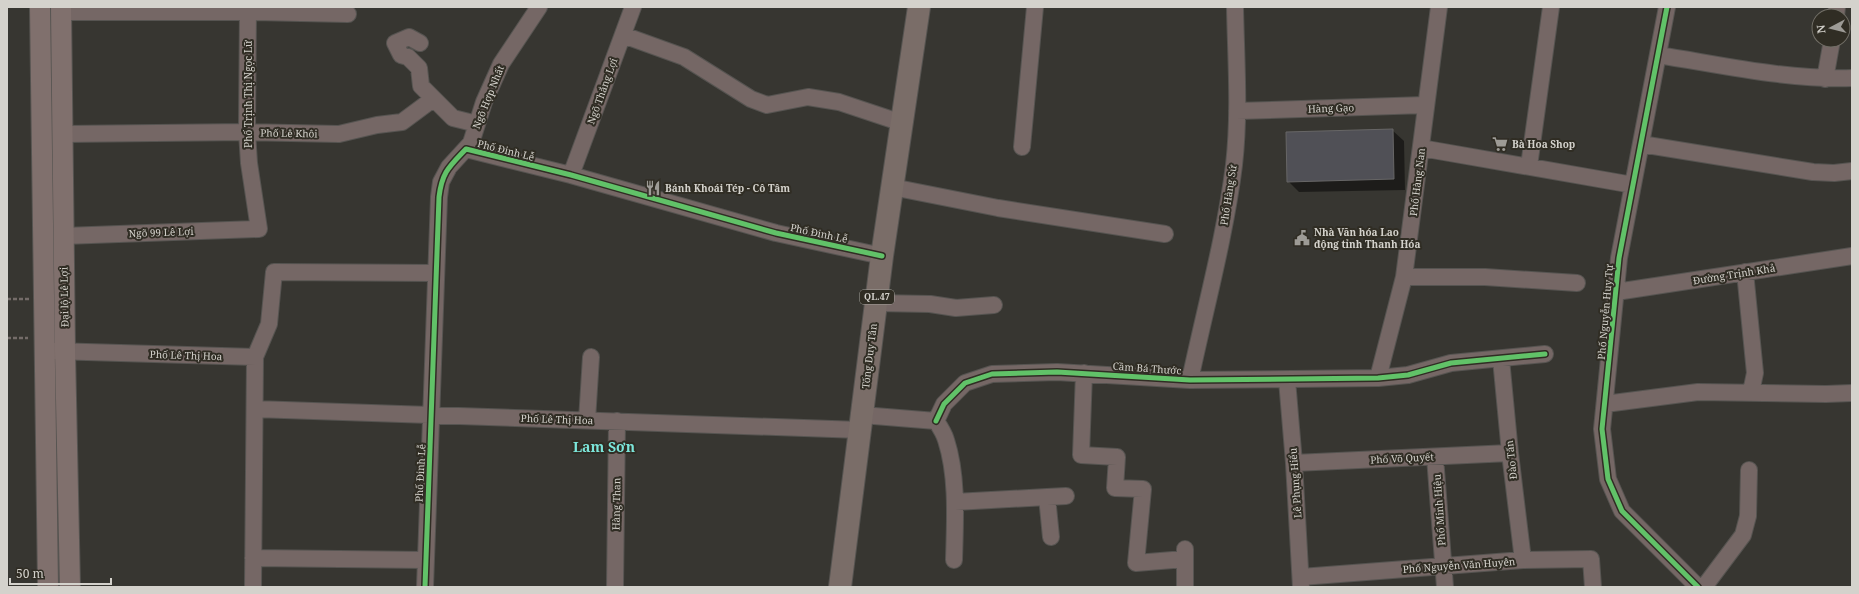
<svg xmlns="http://www.w3.org/2000/svg" width="1859" height="594" font-family="'Noto Serif',serif">
<rect width="100%" height="100%" fill="#373631"/>
<path fill="#0007" d="M1392,130L1404,141L1405,190L1299,192L1288,181Z"/>
<path fill="#505056" stroke="#676666" d="M1393,129L1394,179L1287,182L1286,132Z"/>
<g fill="none" stroke-linecap="round" stroke-linejoin="round">
<defs>
<path id="minor" d="M1667,7L1619,258L1602,429L1608,479L1622,511L1698,587
M62,12H248L348,14
M1836,16L1837,7
M623,35L684,57L751,99L767,105L808,97L839,102L902,123
M420,43L409,37L395,43L401,55L408,57L419,68L421,86L453,118L477,124
M1658,55C1722,65 1787,80 1852,78
M1825,79L1832,40
M1237,111L1425,105
M63,134L247,132L339,134L377,125L402,122L433,99
M1641,144L1813,172L1834,173L1852,171
M1022,147L1035,7
M1421,148L1633,185
M466,149L571,175L776,233L882,256
M1529,166L1551,7
M571,175L633,7
M892,187L998,208L1165,234
M64,236L259,229L249,163L247,132L248,7
M1745,272L1755,373L1751,392
M1404,277H1485L1577,283
M1616,292L1852,256
M876,303L930,304L956,308L994,305
M53,351L255,357
M1501,359L1510,453L1523,560
M1084,373L1081,455L1117,457L1115,488L1143,489L1136,563L1185,559
M1378,378L1404,277L1439,7
M1190,380C1205,309 1225,237 1234,165C1240,113 1236,60 1235,7
M1287,380L1294,463L1301,587
M1605,404L1698,392L1826,394L1852,393
M255,409L860,430
M862,415L936,421
M587,420L591,357
M936,421L944,404L965,383L992,374L1057,372L1190,380L1378,378L1408,375L1451,363L1545,354
M936,421C940,427 944,433 946,440C958,477 955,522 954,560
M1435,457L1445,587
M1294,463L1510,453
M1047,497L1066,496
M955,502L1047,497L1051,537
M1185,549V587
M253,558L425,560
M1301,577L1523,560L1591,559L1593,587
M253,587L255,357L269,324L274,272L436,273
M425,587L439,197L441,182L449,167L471,143L484,102L501,64L539,7
M615,587L617,421
M1704,587L1743,535L1748,516L1749,470"/>
<path id="major" d="M40,7L48,587
M61,7L65,351L70,587"/>
<path id="highway" d="M840,587L882,256L919,7"/>
</defs>
<use href="#minor" stroke="#565451" stroke-width="18"/>
<use href="#major" stroke="#565451" stroke-width="22"/>
<use href="#highway" stroke="#565451" stroke-width="24"/>
<path stroke="#746c69" stroke-width="2.5" stroke-dasharray="4 2" stroke-linecap="butt" d="M7,299H29
M7,338H28"/>
<use href="#minor" stroke="#756765" stroke-width="16"/>
<use href="#major" stroke="#80706d" stroke-width="20"/>
<use href="#highway" stroke="#7a6d68" stroke-width="22"/>
<defs>
<path id="cycleway" d="M1667,7L1619,258L1602,429L1608,479L1622,511L1698,587
M936,421L944,404L965,383L992,374L1057,372L1190,380L1378,378L1408,375L1451,363L1545,354
M425,587L439,197C442,172 449,167 466,149L571,175L776,233L882,256"/>
</defs>
<use href="#cycleway" stroke="#302d24" stroke-width="8"/>
<use href="#cycleway" stroke="#61c268" stroke-width="5"/>
</g>
<defs>
<symbol id="supermarket-bare" viewBox="-9 -9 18 18"><path d="M-6-5.5h2.5l.6 2H6L4.5 2H-2.5L-4.4-4H-6ZM-1.5 3.2a1.3 1.3 0 1 0 .1 0ZM3 3.2a1.3 1.3 0 1 0 .1 0Z" fill="#9d9b96" stroke="#302d24" stroke-width="2.5" paint-order="stroke"/></symbol>
<symbol id="restaurant-bare" viewBox="-9 -9 18 18"><path d="M-5-6h1v4h1v-4h1v4h1v-4h1v5L-1.5 .5V6h-2V.5L-5-1ZM5-6V6H3V1.5H1.5Q1.5-4 5-6Z" fill="#9d9b96" stroke="#302d24" stroke-width="2.5" paint-order="stroke"/></symbol>
<symbol id="civic-bare" viewBox="-9 -9 18 18"><path d="M-.6-6.5H3V-4.5H.6V-3L4-1V1h2V6H-6V1h2V-1L-.6-3ZM-1.2 2.5V6h2.4V2.5Z" fill="#9d9b96" stroke="#302d24" stroke-width="2.5" paint-order="stroke"/></symbol>
</defs>
<g fill-rule="evenodd">
<use href="#supermarket-bare" x="1489" y="133" width="22" height="22"/>
<use href="#restaurant-bare" x="642" y="177" width="22" height="22"/>
<use href="#civic-bare" x="1291" y="227" width="22" height="22"/>
</g>
<g text-anchor="middle" stroke-width="4" stroke-linejoin="round" paint-order="stroke">
<rect fill="#302d24" stroke="#a3a09a" stroke-width="1" x="860" y="290" width="34" height="14" rx="3"/>
<g font-size="9" font-weight="bold" fill="#d4d2cc">
<text x="877" y="300">QL.47</text>
</g>
<g font-size="10" fill="#d4d2cc" stroke="#302d24">
<text transform="translate(602 91) rotate(-70)" y="4">Ngõ Thắng Lợi</text>
<text transform="translate(248 94) rotate(-90)" y="4">Phố Trịnh Thị Ngọc Lữ</text>
<text transform="translate(488 97) rotate(-68)" y="4">Ngõ Hợp Nhất</text>
<text transform="translate(1331 108) rotate(-2)" y="4">Hàng Gạo</text>
<text transform="translate(289 133) rotate(1)" y="4">Phố Lê Khôi</text>
<text transform="translate(506 150) rotate(14)" y="4">Phố Đinh Lễ</text>
<text transform="translate(1417 182) rotate(-83)" y="4">Phố Hàng Nan</text>
<text transform="translate(1228 195) rotate(-81)" y="4">Phố Hàng Sứ</text>
<text transform="translate(161 232) rotate(-2)" y="4">Ngõ 99 Lê Lợi</text>
<text transform="translate(819 233) rotate(12)" y="4">Phố Đinh Lễ</text>
<text transform="translate(1734 274) rotate(-9)" y="4">Đường Trịnh Khả</text>
<text transform="translate(64 297) rotate(-91)" y="4">Đại lộ Lê Lợi</text>
<text transform="translate(1605 312) rotate(-85)" y="4">Phố Nguyễn Huy Tự</text>
<text transform="translate(186 355) rotate(2)" y="4">Phố Lê Thị Hoa</text>
<text transform="translate(869 356) rotate(-83)" y="4">Tống Duy Tân</text>
<text transform="translate(1147 368) rotate(4)" y="4">Cầm Bá Thước</text>
<text transform="translate(557 419) rotate(2)" y="4">Phố Lê Thị Hoa</text>
<text transform="translate(1402 458) rotate(-3)" y="4">Phố Võ Quyết</text>
<text transform="translate(1511 460) rotate(-96)" y="4">Đào Tấn</text>
<text transform="translate(420 473) rotate(-87)" y="4">Phố Đinh Lễ</text>
<text transform="translate(1295 483) rotate(-94)" y="4">Lê Phụng Hiểu</text>
<text transform="translate(616 504) rotate(-89)" y="4">Hàng Than</text>
<text transform="translate(1439 510) rotate(-94)" y="4">Phố Minh Hiệu</text>
<text transform="translate(1459 565) rotate(-4)" y="4">Phố Nguyễn Văn Huyên</text>
</g>
<g font-size="10" font-weight="bold" fill="#d4d2cc" stroke="#302d24" text-anchor="start">
<text x="1512" y="148">Bà Hoa Shop</text>
<text x="665" y="192">Bánh Khoái Tép - Cô Tâm</text>
<text x="1314" y="236">Nhà Văn hóa Lao<tspan x="1314" dy="12">động tỉnh Thanh Hóa</tspan></text>
</g>
<g font-size="14" font-weight="bold" fill="#7ce6db" stroke="#302d24">
<text x="604" y="452">Lam Sơn</text>
</g>
</g>
<rect width="1859" height="594" fill="none" stroke="#d4d2cc" stroke-width="16"/>
<g transform="translate(1831 28) rotate(263)"><circle r="19" fill="#302d24" stroke="#726f67"/>
<path d="M0-3L7 15L0 10L-7 15Z" fill="#9d9b96"/>
<text y="-6" font-size="11" font-weight="bold" text-anchor="middle" fill="#d4d2cc">N</text>
</g>
<path d="M10 578v6h101v-6" fill="none" stroke="#d4d2cc" stroke-width="2"/>
<text x="16" y="578" font-size="12" fill="#d4d2cc" stroke="#302d24" stroke-width="3" paint-order="stroke">50 m</text>
</svg>
